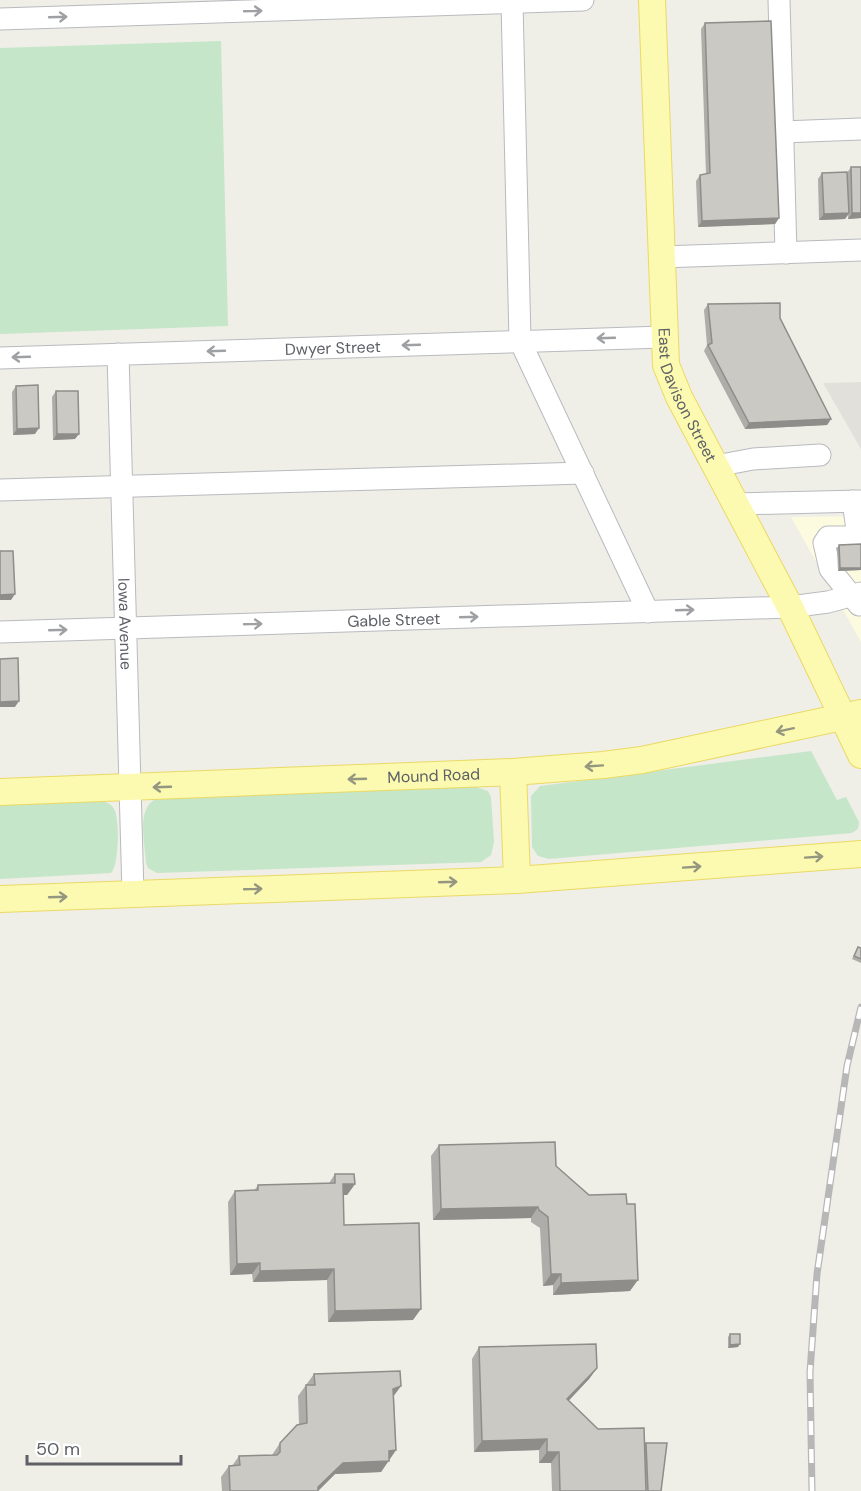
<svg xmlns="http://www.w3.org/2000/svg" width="861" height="1491" font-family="'DM Sans',sans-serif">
<rect width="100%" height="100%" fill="#efefe7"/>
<path fill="#fcfadf" d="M861,516V642L791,517Z"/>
<path fill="#e1e0db" d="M861,382V449L823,383Z"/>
<path fill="#c5e6c9" d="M221,41L228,326L0,334V48Z
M811,751L837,800L846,797L859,822L858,829L852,833L549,859L538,856L532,847L531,796L540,786Z
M476,787L488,791L491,797L494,842L491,855L481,862L157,873L148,868L146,863C145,843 135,805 159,798Z
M98,801C104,801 111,803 114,809C120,818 119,866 111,873L0,879V805Z"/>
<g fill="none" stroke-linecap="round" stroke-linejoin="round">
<defs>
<g id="minor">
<path d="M779,0L786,253"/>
<path d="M512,2L520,341L648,612"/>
<path d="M0,19L583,0"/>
<path d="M782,132L861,129"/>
<path d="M661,257L861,250"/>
<path id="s1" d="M118,354L133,894"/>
<path id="s2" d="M0,358L664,337"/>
<path d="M716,466L753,459L820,455"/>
<path d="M0,490L583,473"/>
<path d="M853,501L858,537"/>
<path d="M736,504L861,501"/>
<path d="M859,605L830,569L824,543L828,537H861"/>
<path id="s3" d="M0,632L790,607L828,602L861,593"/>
</g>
<g id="major">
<path id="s4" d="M652,0L666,365L679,397L790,607L861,755"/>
<path d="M513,772L517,880"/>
<path id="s5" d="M0,792L513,772L603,765L642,760L861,713"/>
<path d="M0,899L517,880L861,854"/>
</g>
</defs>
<use href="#minor" stroke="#b9babf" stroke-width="23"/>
<use href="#major" stroke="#ebd964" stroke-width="28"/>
<use href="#minor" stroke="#fff" stroke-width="21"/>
<use href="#major" stroke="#fbfab0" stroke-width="26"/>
<defs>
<path id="rail" d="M812,1491L810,1372L817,1274L847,1066L861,1007"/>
</defs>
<use href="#rail" stroke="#b7b7b8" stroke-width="7"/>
<use href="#rail" stroke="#fff" stroke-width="4.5" stroke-dasharray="14" stroke-linecap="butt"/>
</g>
<path fill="#afada9" d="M705,23L779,218L775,224L698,227L696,181L700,175L706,174L701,29Z
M851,167H861V218L848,219V215L845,219L819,220L818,179L822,173H847Z
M708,304L780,318L831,419L827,425L745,429L704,351L707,345L704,310Z
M16,386L35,434L13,435L12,392Z
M56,391L75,439L53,440L52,397Z
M861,544V570L838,571L837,548L839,545Z
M858,947L861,948V963L852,959Z
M439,1145L556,1166L630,1291L553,1295V1285L543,1286L540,1228L531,1222V1218L433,1220L431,1156Z
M335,1174L355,1184L347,1195H344V1225L413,1320L328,1322L327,1280L253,1282L252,1274L230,1275L228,1202L235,1191H254L258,1185L329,1183Z
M730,1334L738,1347L728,1348V1337Z
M479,1347L597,1368L589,1379L568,1401L598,1429L644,1445L646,1443L661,1491H552L551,1463H539V1450L474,1452L472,1359Z
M314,1374L394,1396L396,1450L381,1472L335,1474L318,1491H222L221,1477L229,1466H232L239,1456L272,1455L280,1443L299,1424L298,1396Z"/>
<path fill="#8e8d89" d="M849,213L845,219L819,220L824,214Z
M852,213H861V218L848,219Z
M779,218L775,224L698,227L702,221Z
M831,419L827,425L745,429L749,423Z
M39,428L35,434L13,435L17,429Z
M57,434H79L75,439L53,440Z
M840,568H861V570L838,571Z
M15,594L11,600H0V595Z
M19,701L15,707H0V702Z
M343,1184H355L347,1195H335Z
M538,1207L531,1218L433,1220L441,1209Z
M260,1263L252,1274L230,1275L237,1264Z
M334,1269L327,1280L253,1282L260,1271Z
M551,1274H561L553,1285L543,1286Z
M638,1280L630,1291L553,1295L561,1283Z
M421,1309L413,1320L328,1322L335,1311Z
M740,1344L738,1347L728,1348L730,1345Z
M597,1368L589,1379L559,1411L567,1399Z
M401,1386L393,1397V1389Z
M547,1439L539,1450L474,1452L482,1441Z
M396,1450L381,1472L335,1474L318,1491V1487L343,1463L389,1451Z
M547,1452H559L551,1463H539Z"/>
<path fill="#cbc9c4" stroke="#8e8d89" stroke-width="1.5" d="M771,21L779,218L702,221L700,175L710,173L705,23Z
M851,167H861V213H852Z
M847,172L849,213L824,214L822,173Z
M780,303V318L831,419L749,423L708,345L712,343L708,304Z
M38,385L39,428L17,429L16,386Z
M56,391H78L79,434H57Z
M861,544V568H840L839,545Z
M0,551H13L15,594L0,595Z
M18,658L19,701L0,702V659Z
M858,947L861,948V959L854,956Z
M555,1142L556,1166L589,1195L626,1194L627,1204H635L638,1280L561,1283V1274H551L548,1217L539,1210L538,1207L441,1209L439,1145Z
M335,1174H354L355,1184H343L344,1225L419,1223L421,1309L335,1311L334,1269L260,1271V1263L237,1264L235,1191L258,1190V1185L335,1183Z
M730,1334H740V1344L730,1345Z
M596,1344L597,1368L567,1399L598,1429L644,1428L646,1491H560L559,1452H547V1439L482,1441L479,1347Z
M400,1371L401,1386L393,1389L396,1450L389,1451V1461L343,1463L318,1487V1491H230L229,1466L240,1465L239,1456L277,1455L280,1452V1443L297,1425L307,1423L306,1385H315L314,1374Z
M646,1443H667L661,1491H648Z"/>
<defs><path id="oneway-shaft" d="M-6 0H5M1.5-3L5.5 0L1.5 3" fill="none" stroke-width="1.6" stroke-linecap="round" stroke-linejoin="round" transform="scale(1.5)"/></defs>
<g stroke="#9ea0a3">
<use href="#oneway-shaft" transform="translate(253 11) rotate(-2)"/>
<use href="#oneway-shaft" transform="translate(58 17) rotate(-2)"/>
<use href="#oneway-shaft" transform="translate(606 338) rotate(178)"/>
<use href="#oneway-shaft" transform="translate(411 345) rotate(178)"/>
<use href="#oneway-shaft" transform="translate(216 351) rotate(178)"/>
<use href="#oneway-shaft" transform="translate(21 357) rotate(178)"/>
<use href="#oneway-shaft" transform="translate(685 610) rotate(-2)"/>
<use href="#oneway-shaft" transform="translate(469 617) rotate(-2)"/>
<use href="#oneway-shaft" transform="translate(253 624) rotate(-2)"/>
<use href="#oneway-shaft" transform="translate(58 630) rotate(-2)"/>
</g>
<g stroke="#959680">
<use href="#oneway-shaft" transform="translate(785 730) rotate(168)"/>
<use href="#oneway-shaft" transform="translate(594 766) rotate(176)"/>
<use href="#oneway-shaft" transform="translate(357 779) rotate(178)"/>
<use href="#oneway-shaft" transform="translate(162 787) rotate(178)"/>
<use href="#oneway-shaft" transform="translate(814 857) rotate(-4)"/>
<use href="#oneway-shaft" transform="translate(692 867) rotate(-4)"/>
<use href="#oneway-shaft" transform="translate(448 882) rotate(-2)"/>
<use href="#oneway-shaft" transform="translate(253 889) rotate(-2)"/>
<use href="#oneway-shaft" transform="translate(58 897) rotate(-2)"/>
</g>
<g text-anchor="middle" stroke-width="5" stroke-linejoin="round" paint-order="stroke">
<g font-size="16" fill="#5e6066" stroke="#fff">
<text dy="6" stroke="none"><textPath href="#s2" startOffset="333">Dwyer Street</textPath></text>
<text dy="6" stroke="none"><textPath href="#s4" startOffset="400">East Davison Street</textPath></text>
<text dy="6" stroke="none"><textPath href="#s3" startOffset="394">Gable Street</textPath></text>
<text dy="6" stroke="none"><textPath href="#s1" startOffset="270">Iowa Avenue</textPath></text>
<text dy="6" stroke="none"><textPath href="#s5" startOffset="434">Mound Road</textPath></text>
</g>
</g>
<path d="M27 1455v9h154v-9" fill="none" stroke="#5e6066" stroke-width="3"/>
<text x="36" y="1455" font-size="18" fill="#5e6066" stroke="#ffffff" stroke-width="4.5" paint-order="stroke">50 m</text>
</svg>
